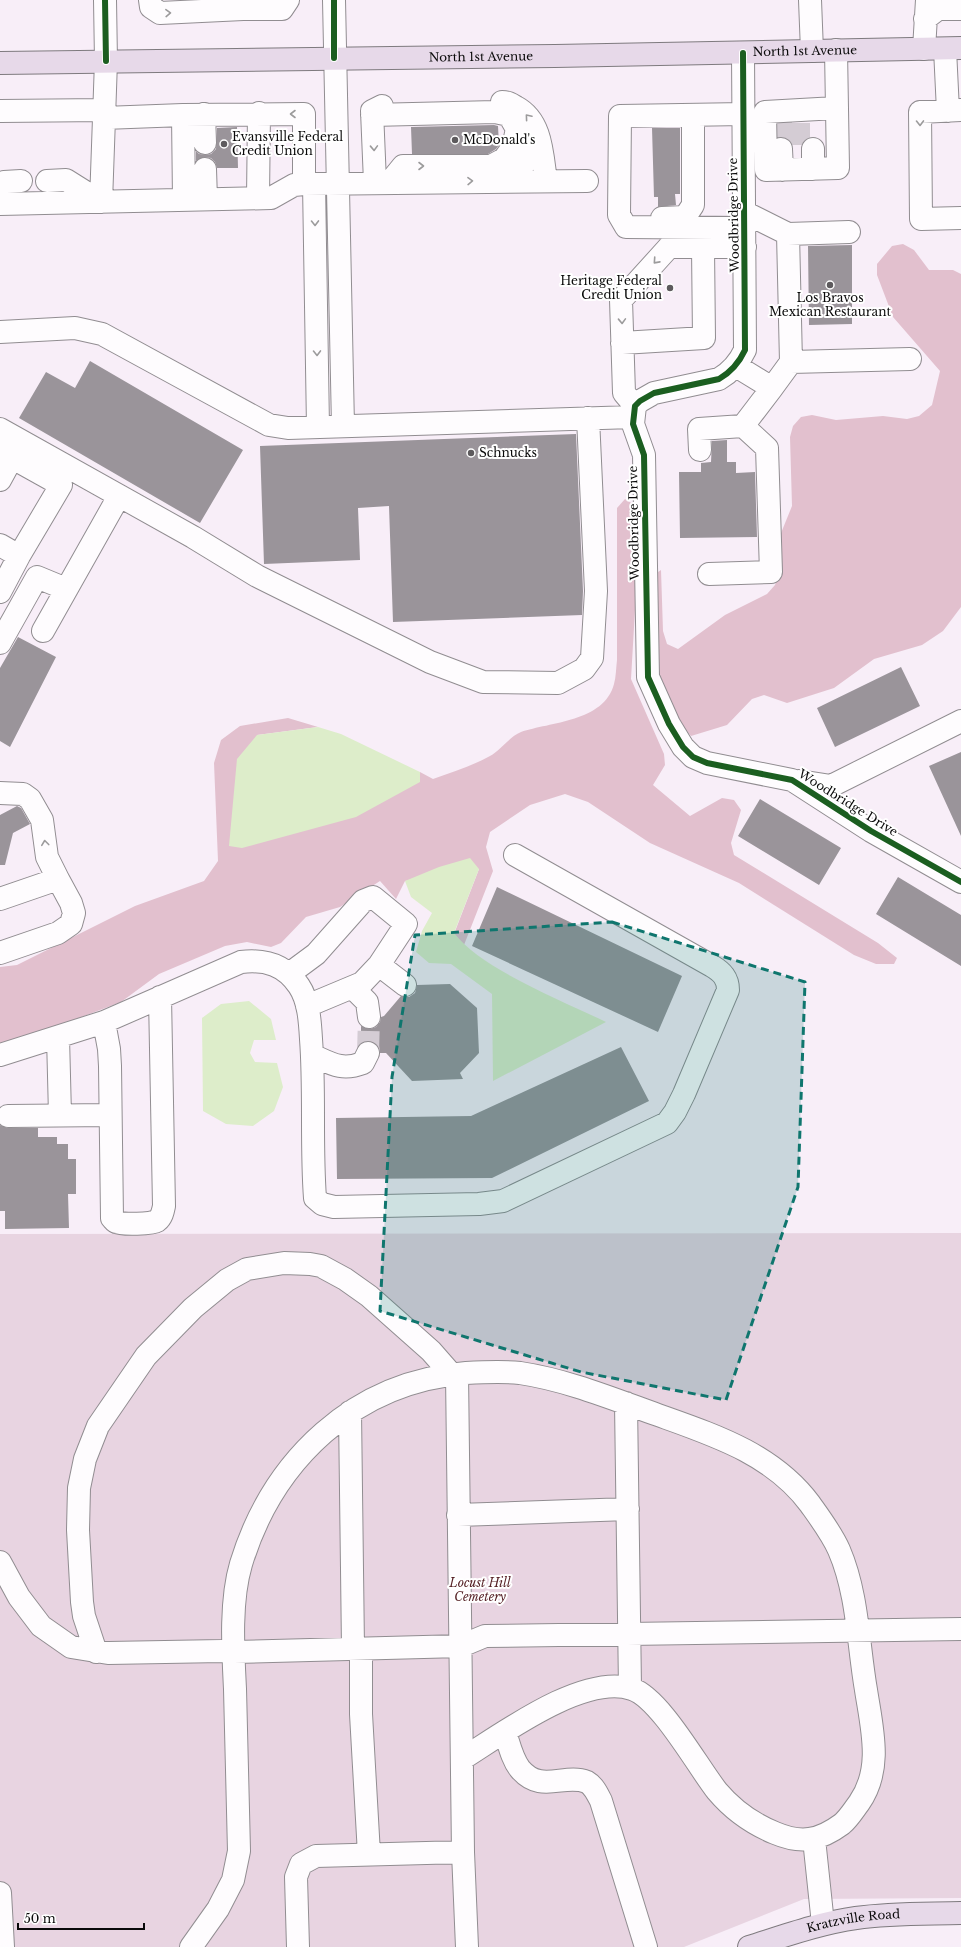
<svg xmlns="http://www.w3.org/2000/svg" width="961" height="1947" font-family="'Libre Baskerville',serif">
<rect width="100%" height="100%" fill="#f8eef8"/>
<path fill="#e2c0ce" d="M903,244L914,250L929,270H953L961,274V607L943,631L922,645L874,659L834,688L787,703L764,695L752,699L727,725L691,736L659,701L652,576L661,570L663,631L667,644L678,649L725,615L767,594L775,585L779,574V538L792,506L790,437L793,426L801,417L812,415L836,420L883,416L907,419L919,416L932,405L940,371L893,317L877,275V264L892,246Z
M625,499L636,506L639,541L631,679L664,754L665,765L653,785L690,816L722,798L734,800L741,810L731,843L734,855L878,943L897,958L894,964H876L854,955L739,883L650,843L588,802L565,794L530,805L490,832L486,847L493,871L464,945L454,934L479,869L405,881L396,899L380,881L340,907L306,917L281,943L271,947L247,942L225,946L159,974L121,1002L21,1040L0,1045V967L17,965L135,906L204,881L218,861L214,763L221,740L240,726L288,718L318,727L257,735L420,782V772L433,779C452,772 472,766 490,756C501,750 509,737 521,732C550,722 604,722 614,684C616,677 616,668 617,660V508Z"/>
<path fill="#e8d4e1" d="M961,1233V1898L804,1899L684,1947H0V1234Z"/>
<path fill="#ddedca" d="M318,727L341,734L420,772V782L356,817L242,848L229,846L237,759L257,735Z
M470,858L479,869L454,933C481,969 565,1002 606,1022L493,1081L492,994L451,964L429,963L416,952L422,931L432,913L411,897L405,881L439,867Z
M249,1001L271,1019L276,1040H254L250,1053L255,1062L277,1063L283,1087L274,1111L253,1126L226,1124L203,1111L202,1018L221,1004Z"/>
<path fill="#9a949a" d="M494,125L498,126L499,145L496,149L488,154H412L411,127Z
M237,127L238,168H217L215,162L211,158L205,157L196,161V151L199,154L206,155L211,154L216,149L217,128Z
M652,128H680V194H675L676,205L658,207V197H654Z
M852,245V324L809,325L808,246Z
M90,361L243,450L200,523L19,418L46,372L75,388Z
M576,434L583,591L582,615L393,622L389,506L358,508L360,560L264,564L260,446Z
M727,440V462H736V473L755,472L757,537L680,538L679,472H701V463L711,462L712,441Z
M18,637L56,657L10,747L0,741V668Z
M901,667L920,706L835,747L817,708Z
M961,752V836L929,766Z
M760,799L841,848L819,885L738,836Z
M17,806L21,808L30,824L13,833L5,865H0V815Z
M898,877L961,915V966L876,914Z
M497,887L682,976L658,1032L472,946Z
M450,984L477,1008L479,1053L460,1073L463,1079L412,1081L386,1053H380L379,1046L374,1042L368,1041L361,1042V1026L370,1029L376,1027L380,1022L381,1017L384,1016L401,996L409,997L415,993L417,985Z
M621,1047L649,1101L492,1178L337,1179L336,1118L471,1116Z
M0,1125L8,1128H38V1137H57V1144H68V1159H76V1194H68L69,1228L5,1229V1211H0Z"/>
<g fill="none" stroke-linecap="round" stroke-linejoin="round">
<path stroke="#d4ccd4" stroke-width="22" stroke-dasharray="22 11" stroke-linecap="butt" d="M781,122V149
M799,123V150
M368,1053L369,1017"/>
<defs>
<path id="minor" d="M105,0L106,61L104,118L183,115
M150,0L151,7L160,13L243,9H282L288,0
M334,0L343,426
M810,0L812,51
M925,19L938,9H961
M924,49L927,0
M945,49L948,111
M836,50L838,168L766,170L765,112L836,108
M743,53L745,350C739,363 731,372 719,379L654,393L640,401L635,406L633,424L644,455L648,677L669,724L683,747L693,757L707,763L792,780L871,831L961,882
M502,102C508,102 511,104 516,107C542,121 542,154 546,181
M961,110L920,112L921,219L961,218
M0,111L104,110
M204,114L205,143
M744,114L620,116L619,215L626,227L745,228
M372,115L495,112L509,115L517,129L513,147L504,159L491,166H403L390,182
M781,149L782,170
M813,149V169
M491,166L511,167L524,164C531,152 527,143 520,132
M205,169L206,199
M47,181L66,180L101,202
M375,182L372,111L382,106
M314,184L318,427
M0,186L4,182L21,181
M258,198L259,113
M184,200L183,115L304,114V184
M101,202L104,118
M0,204L271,198L294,185L304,184L587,181
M662,218L685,217L693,205V115
M788,234L849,232
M0,332L75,328L102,334L269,425L288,428L633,417
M622,343L704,338L703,248
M791,362L910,359
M736,366L772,388L791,362L788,234L744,212
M635,406L624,393L621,300L669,247H745
M0,429L193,537L257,576L430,662L483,682L558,683L584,669L592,658L596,591L588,418
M700,450L699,429L743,426L772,388
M0,451L61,485L19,556
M0,480L12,458
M0,545L19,556L0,592
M709,574L771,572L767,448L743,426
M43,631L119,496
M0,643L37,577L66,589
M799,781L831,786L961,721
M0,793L23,794L30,799L42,820L47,857L58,879
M0,899L58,879L71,903L74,913L71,924L58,933L0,953
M379,965L405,985
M289,974L316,954L363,901L373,897L406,924L379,965L362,983L307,1006
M353,988L367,1002L369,1017
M104,1022L109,1049L110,1066L112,1218C113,1219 115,1222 116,1222C122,1225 152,1224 157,1221C162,1217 163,1211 164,1206L160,997
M58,1037L60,1115
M0,1055L104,1022L241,962C266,959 285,965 299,986C309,1001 310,1022 311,1039C315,1092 311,1145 315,1198L322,1204L334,1207L479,1204L503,1201L667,1123L675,1112L684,1094L728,990C728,978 722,972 712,966L515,855
M312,1055C332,1064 342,1071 363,1063L368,1053
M8,1116L110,1115
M457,1374L463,1852L467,1947
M626,1403L630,1688
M350,1412L353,1648
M458,1515L628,1509
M0,1562L19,1597L41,1626L71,1647L108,1653L222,1651L234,1652L461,1646L485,1636L961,1629
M361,1648V1714L369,1854
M96,1652L84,1616L82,1602L78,1530L79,1488L85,1459L98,1426L146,1356L193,1308L227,1280L247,1269L284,1263L310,1264L321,1266L345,1279L369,1296L431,1351L452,1375
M505,1732C509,1744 512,1759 520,1769C541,1794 564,1773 587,1782C594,1786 598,1795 601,1801L646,1947
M814,1839L823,1924
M0,1893L3,1947
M191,1947L218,1909L233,1880L239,1851C238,1797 236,1743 235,1689C233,1650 230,1601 241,1564C273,1459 355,1382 466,1373C484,1372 502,1371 520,1373C567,1380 613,1399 658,1415C714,1435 773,1454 810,1504C820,1518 832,1534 839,1550C858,1594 858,1644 866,1690C872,1729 883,1769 859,1803C853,1811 849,1818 842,1824C819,1841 801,1844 775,1833C753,1824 733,1810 717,1791C698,1767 660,1698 632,1689C584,1673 502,1734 462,1759
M298,1947L296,1877L301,1864L316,1856L463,1852"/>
<g id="major">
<path id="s1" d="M0,63L555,56L961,48"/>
<path id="s2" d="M749,1947C784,1936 820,1923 856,1918C891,1913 926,1914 961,1913"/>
</g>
</defs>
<use href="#minor" stroke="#918d91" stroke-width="24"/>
<use href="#major" stroke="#7e7a7e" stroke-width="24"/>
<use href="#minor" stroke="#fefcfe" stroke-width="22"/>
<use href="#major" stroke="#e7d9e9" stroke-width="22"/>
<defs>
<path id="cycleway" d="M105,0L106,61
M334,0V58
M743,53L745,350C739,363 731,372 719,379L654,393L640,401L635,406L633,424L644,455L648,677L669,724L683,747L693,757L707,763L792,780L871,831L961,882"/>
</defs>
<use href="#cycleway" stroke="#fff" stroke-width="8"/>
<use href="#cycleway" stroke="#1b5e20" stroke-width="6"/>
</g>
<defs><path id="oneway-chevron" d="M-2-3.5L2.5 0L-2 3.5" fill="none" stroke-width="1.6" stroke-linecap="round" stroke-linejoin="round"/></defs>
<g stroke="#9c9b9c">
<use href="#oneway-chevron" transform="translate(168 13) rotate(-2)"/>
<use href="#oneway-chevron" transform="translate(293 114) rotate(-180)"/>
<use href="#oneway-chevron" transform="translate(528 117) rotate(-130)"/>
<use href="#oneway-chevron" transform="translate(920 123) rotate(89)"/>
<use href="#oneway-chevron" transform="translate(374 148) rotate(88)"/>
<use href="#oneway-chevron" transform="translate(421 166)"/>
<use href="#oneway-chevron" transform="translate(470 181) rotate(-1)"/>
<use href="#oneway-chevron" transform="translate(315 223) rotate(89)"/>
<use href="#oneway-chevron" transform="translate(656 261) rotate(132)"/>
<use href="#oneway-chevron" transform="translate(622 321) rotate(88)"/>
<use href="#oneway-chevron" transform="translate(317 353) rotate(89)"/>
<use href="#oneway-chevron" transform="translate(45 843) rotate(-97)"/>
</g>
<path fill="#0f766e" fill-opacity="0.2" stroke="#0f766e" stroke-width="3" stroke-dasharray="8 5" stroke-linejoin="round" d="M612,922L805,982L798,1187L726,1400L581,1372L380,1311L392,1077L415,935Z"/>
<g fill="#5d5a5d" stroke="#fff" stroke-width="1.5">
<circle cx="455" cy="140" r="4"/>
<circle cx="224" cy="144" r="4"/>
<circle cx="830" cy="285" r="4"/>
<circle cx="670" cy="288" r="4"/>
<circle cx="471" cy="453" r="4"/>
</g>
<g text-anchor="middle" stroke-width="4" stroke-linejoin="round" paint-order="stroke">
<g font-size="12" fill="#0a0a0a" stroke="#fff">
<text dy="4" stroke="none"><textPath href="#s1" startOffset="805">North 1st Avenue</textPath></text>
<text dy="4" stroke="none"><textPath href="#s1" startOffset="481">North 1st Avenue</textPath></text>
<text transform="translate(734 215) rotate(-91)" y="4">Woodbridge Drive</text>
<text transform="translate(634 523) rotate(-91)" y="4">Woodbridge Drive</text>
<text transform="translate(848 803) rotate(32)" y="4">Woodbridge Drive</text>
<text dy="4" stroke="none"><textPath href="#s2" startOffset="108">Kratzville Road</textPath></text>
</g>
<g font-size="12" fill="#0a0a0a" stroke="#fff" text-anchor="start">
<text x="232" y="141">Evansville Federal<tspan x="232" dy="14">Credit Union</tspan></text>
<text x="463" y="144">McDonald's</text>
<text x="662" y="285" text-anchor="end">Heritage Federal<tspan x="662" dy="14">Credit Union</tspan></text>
<text x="830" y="302" text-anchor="middle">Los Bravos<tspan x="830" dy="14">Mexican Restaurant</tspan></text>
<text x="479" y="457">Schnucks</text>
</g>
<g font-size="12" font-style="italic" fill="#582428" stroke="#fff">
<text x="480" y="1587">Locust Hill<tspan x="480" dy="14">Cemetery</tspan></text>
</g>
</g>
<path d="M18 1923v6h126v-6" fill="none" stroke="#0a0a0a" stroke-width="2"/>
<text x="24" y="1923" font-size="12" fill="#0a0a0a" stroke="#ffffff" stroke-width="3" paint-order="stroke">50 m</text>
</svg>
